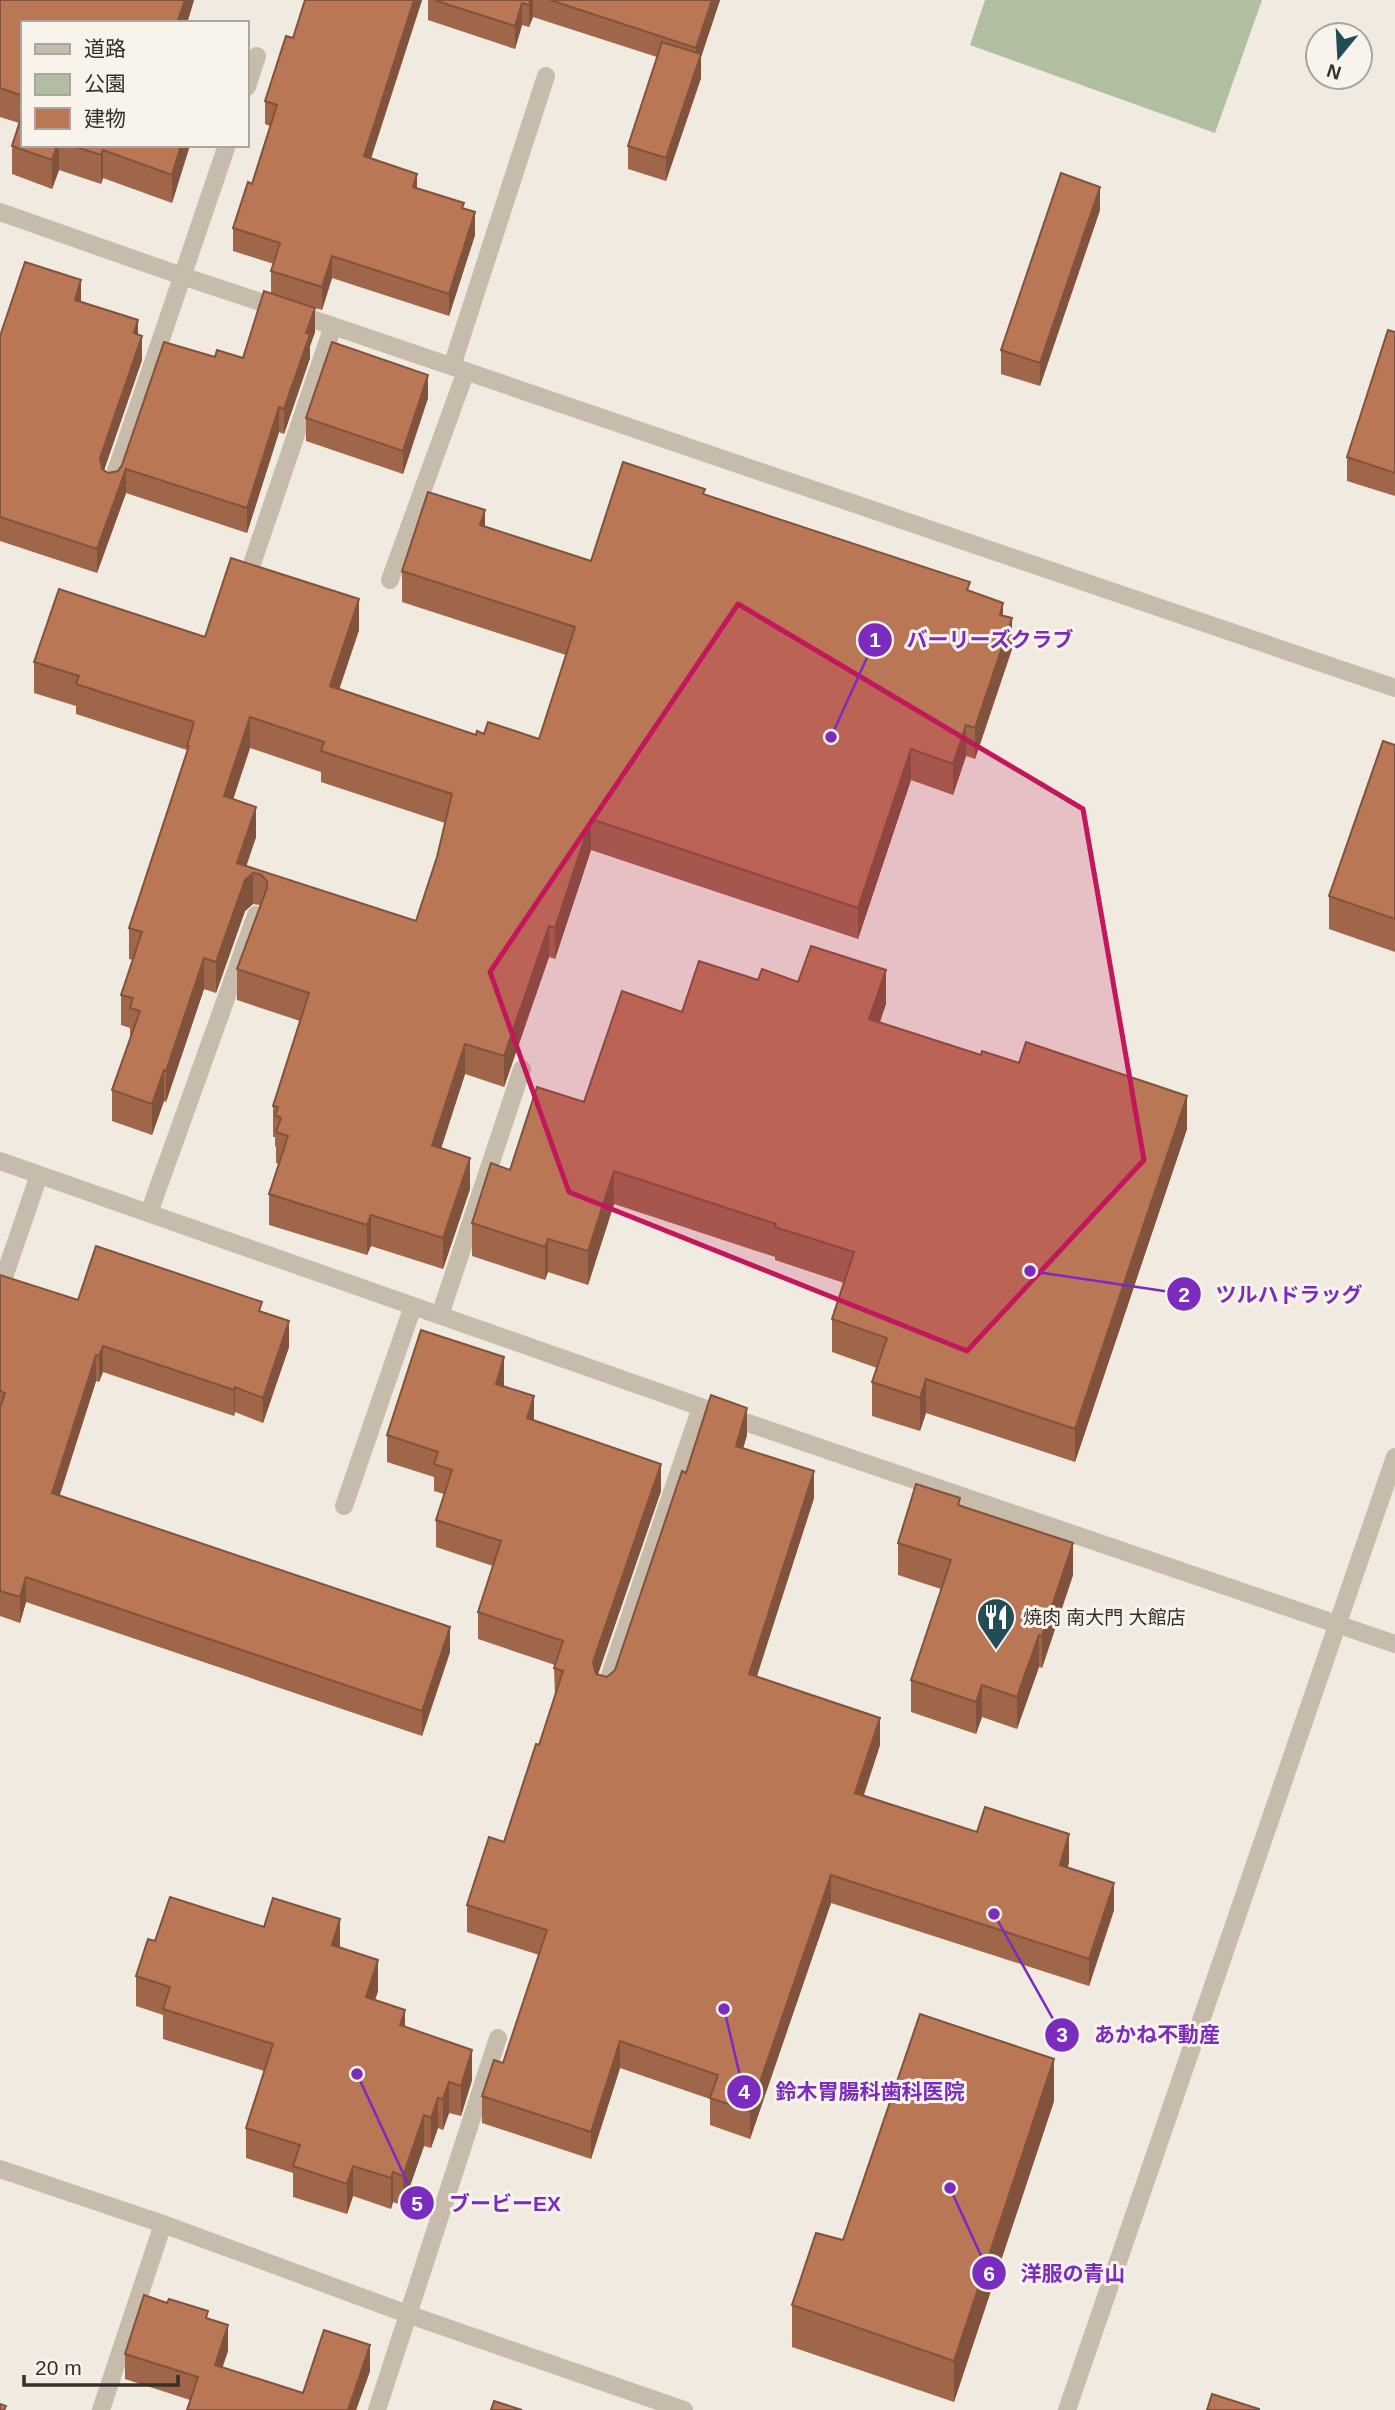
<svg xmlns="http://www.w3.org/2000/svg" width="1395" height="2410" font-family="Helvetica,'Noto Sans JP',sans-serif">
<rect width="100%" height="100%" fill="#f0eae0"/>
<path fill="#b1bea1" d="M985,0H1262L1215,133L970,45Z"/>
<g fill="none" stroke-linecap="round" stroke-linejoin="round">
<path stroke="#c7bcac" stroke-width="18" d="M101,2410L163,2224"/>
<path stroke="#c7bcac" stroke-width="18" d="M247,87L257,56
M0,212L182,276L333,326L1395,688
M452,366L546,76
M111,486L227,145
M253,561L333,326
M390,580L466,371
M0,1161L701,1407L1395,1644
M149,1213L256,915
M0,1289L39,1175
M440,1315L522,1069
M344,1506L413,1306
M604,1693L701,1407
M377,2410L498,2038"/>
<path stroke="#c7bcac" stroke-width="18" d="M0,2169L163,2224L410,2315L684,2410
M1067,2410L1395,1457"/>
</g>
<path fill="#9f6649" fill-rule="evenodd" d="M0,0H194L187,23H23V145H190L172,203L103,178L101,184L59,170L52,189L12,174V146L19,123L0,117Z
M305,0H422L371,159L417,188L464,209L475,235L449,316L332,278L322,310L315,308V332L310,346V358L284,434L279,432L247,533L126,493L97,573L0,541V336L81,302L138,335L142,360L104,470L108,473L118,471L215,357L243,358L271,293V271L274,264L233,251V228L252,184L270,126L265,124V101L293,38Z
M428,0H720L701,57V78L666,181L628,169V146L657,57L533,17L529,27L522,25L515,49L428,20Z
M1100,210L1040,386L1001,374V350Z
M1395,332V496L1347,481V457Z
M428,398L403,474L306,441V418Z
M705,494L970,591L1003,616L1012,649L975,759L966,756L953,795L911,780L858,939L591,850L555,959L549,957L504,1087L465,1074L441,1149L470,1189L443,1269L371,1246L367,1255L269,1225V1194L279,1164L276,1163V1147L275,1146V1137H273V1106L300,1021L237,1000V969L260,905L253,904L245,911L216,993L204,989L166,1102L164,1101L152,1135L112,1121V1090L130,1039V1028L121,1025V995L133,960L129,959V928L187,750L76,714V706L34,693V662L205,637L359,630L339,689L476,735L484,734L539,739L566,655L402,602V571L485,526L591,561ZM250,748L321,772V782L445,823L437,857L416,921L246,866L256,837L233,799Z
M1395,745V952L1329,929V896Z
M758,980L798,982L886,1004L880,1022L1187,1129L1075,1462L926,1413L920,1431L872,1416V1382L877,1368L832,1352V1319L844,1283L775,1260V1257L614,1204L588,1285L548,1272L545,1280L472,1256V1223L510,1170L682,1012Z
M0,1275L78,1300L262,1312L289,1347L263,1423L235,1412L234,1416L103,1372L99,1382L96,1381L60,1495L450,1652L422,1736L26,1602L20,1623L0,1616Z
M504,1384V1387L534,1421L661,1491L598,1674L607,1677L615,1670L686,1473L747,1435L743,1448L814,1498L756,1677L880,1745L864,1795L1069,1862L1068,1867L1114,1910L1089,1986L831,1903L750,2139L710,2125V2099L620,2068L591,2159L482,2123V2096L503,2063L539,1955L467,1932V1905L504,1842L539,1745L555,1695L554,1668L555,1665L478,1639V1612L493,1566L436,1547V1520L444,1494L434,1491V1477L387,1462V1435Z
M960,1506L1073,1575L1042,1668L1039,1667L1017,1729L982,1717L976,1734L911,1712V1680L941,1589L898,1575V1543Z
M264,1927L340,1948L378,1991L375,2000L405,2027L472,2080L461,2116L449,2113L443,2130L438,2128L431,2148L424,2146L403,2206L393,2202L391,2209L353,2196L347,2214L293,2197V2173L246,2158V2128L264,2071L163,2039V2015L136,2006V1976L155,1941Z
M1054,2101L954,2402L792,2347V2305L843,2240Z
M208,2318L228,2351L222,2367L303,2393L370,2371L356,2410H187L190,2400L125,2379V2354Z"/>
<path fill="#82533c" d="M185,0H194L187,23H177Z
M414,0H422L364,179V156Z
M531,0H533V17L529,27V5Z
M712,0H720L701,57V78L666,181V158L696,68V48Z
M522,3V25L515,49V26Z
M57,145H59V170L52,189V160Z
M181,145H190L172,203V175Z
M103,150V178L101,184V155Z
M417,174V197L413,187Z
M1100,187V210L1040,386V363Z
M475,212V235L449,316V294Z
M332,256V278L322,310V287Z
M81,280V305L75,300Z
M315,308V332L310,346V358L284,434V409Z
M138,320V345L134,333Z
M142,336V360L100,482V458Z
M428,375V398L403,474V451Z
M279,407V432L247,533V508Z
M126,469V493L97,573V549Z
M485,510V541L480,525Z
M359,599V630L330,717V686Z
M1003,603V634L1000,615Z
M1012,618V649L975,759V728Z
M250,717V748L224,827V796Z
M966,725V756L953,795V764Z
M911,749V780L858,939V908Z
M256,807V837L237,894V863Z
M591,819V850L555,959V928Z
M253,873V904L245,911L216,993V962L245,880Z
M549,926V957L504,1087V1056Z
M204,958V989L166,1102V1071Z
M886,970V1004L869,1052V1019Z
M465,1044V1074L432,1176V1145Z
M164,1070V1101L152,1135V1104Z
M1187,1096V1129L1075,1462V1429Z
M470,1158V1189L443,1269V1238Z
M614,1171V1204L588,1285V1251Z
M371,1215V1246L367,1255V1225Z
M548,1239V1272L545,1280V1247Z
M289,1321V1347L263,1423V1398Z
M103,1346V1372L99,1382V1356Z
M96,1355V1381L52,1518V1493Z
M504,1357V1384L496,1411V1384Z
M926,1379V1413L920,1431V1398Z
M235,1387V1412L234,1416V1390Z
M534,1396V1423L527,1418Z
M747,1408V1435L736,1473V1446Z
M661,1464V1491L593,1689V1662Z
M814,1471V1498L749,1701V1674Z
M1073,1543V1575L1042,1668V1636Z
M26,1577V1602L20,1623V1597Z
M450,1627V1652L422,1736V1711Z
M1039,1635V1667L1017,1729V1697Z
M982,1685V1717L976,1734V1702Z
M880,1718V1745L855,1820V1793Z
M1069,1834V1862L1060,1892V1865Z
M831,1875V1903L750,2139V2111Z
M1114,1883V1910L1089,1986V1959Z
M340,1919V1949L332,1945Z
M378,1960V1991L366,2027V1997Z
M405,2010V2040L400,2025Z
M620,2041V2068L591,2159V2132Z
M472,2050V2080L461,2116V2086Z
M1054,2059V2101L954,2402V2361Z
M449,2082V2113L443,2130V2099Z
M438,2098V2128L431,2148V2118Z
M424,2115V2146L403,2206V2176Z
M353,2166V2196L347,2214V2184Z
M393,2172V2202L391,2209V2178Z
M228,2325V2351L215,2390V2365Z
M370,2345V2371L356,2410H348Z"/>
<path fill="#b97755" stroke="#82533c" stroke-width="2" fill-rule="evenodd" d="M0,0H185L177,23H23V96L0,88Z
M305,0H414L364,156L417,174L413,187L464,203L462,208L475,212L449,294L332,256L322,287L271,271L280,243L233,228L248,182L252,184L277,105L265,101L286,36L293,38Z
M434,0H531L529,5L522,3L515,26Z
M550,0H712L696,48Z
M662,42L701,54L666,158L628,146Z
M23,112V145H57L52,160L12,146Z
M70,145H181L172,175L103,150L101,155Z
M1061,173L1100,187L1040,363L1001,350Z
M25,262L81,280L75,300L138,320L134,333L142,336L100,458L102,469L108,473L118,471L122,465L164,342L215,357L217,350L243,358L264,291L315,308L306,333L310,334L284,409L279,407L247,508L126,469L97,549L0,517V336Z
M1388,330L1395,332V473L1347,457Z
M332,342L428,375L403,451L306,418Z
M623,462L705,489L703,494L970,582L967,590L1003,603L1000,615L1012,618L975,728L966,725L953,764L911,749L858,908L591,819L555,928L549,926L504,1056L465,1044L432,1145L470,1158L443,1238L371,1215L367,1225L269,1194L288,1136L276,1132L281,1118L275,1115L278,1107L273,1106L309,993L237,969L267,888V881L260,874L253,873L245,880L216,962L204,958L166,1071L164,1070L152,1104L112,1090L140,1011L130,1008L133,998L121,995L142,932L129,928L189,746H187L194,722L76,684L79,676L34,662L59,589L205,637L231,558L359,599L330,686L476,735L477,731L484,734L488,722L539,739L575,627L402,571L428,492L485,510L480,525L591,561ZM250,717L324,742L321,751L452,794L437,857L416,921L237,863L256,807L224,796Z
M1383,741L1395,745V919L1329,896Z
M811,946L886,970L869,1019L981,1055L982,1051L1019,1063L1026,1042L1187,1096L1075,1429L926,1379L920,1398L872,1382L887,1338L832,1319L854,1252L775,1227L776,1224L614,1171L588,1251L548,1239L545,1247L472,1223L491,1163L510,1170L537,1087L584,1102L622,991L682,1012L699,961L758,980L762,969L798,982Z
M96,1246L262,1302L259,1311L289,1321L263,1398L235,1387L234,1390L103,1346L99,1356L96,1355L52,1493L450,1627L422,1711L26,1577L20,1597L0,1591V1408L5,1393L0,1391V1275L78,1300Z
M421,1330L504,1357L496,1384L534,1396L527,1418L661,1464L593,1662L596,1674L607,1677L615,1670L682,1471L686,1473L711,1395L747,1408L736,1446L814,1471L749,1674L880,1718L855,1793L977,1832L985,1807L1069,1834L1060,1865L1114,1883L1089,1959L831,1875L750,2111L710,2098L718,2075L620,2041L591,2132L482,2096L494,2060L503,2063L547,1930L467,1905L489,1837L504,1842L536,1744L539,1745L563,1671L554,1668L563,1641L478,1612L501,1541L436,1520L452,1470L434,1464L438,1452L387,1435Z
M916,1484L960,1498L958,1505L1073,1543L1042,1636L1039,1635L1017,1697L982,1685L976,1702L911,1680L951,1560L898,1543Z
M170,1897L264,1927L273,1898L340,1919L332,1945L378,1960L366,1997L405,2010L400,2025L472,2050L461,2086L449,2082L443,2099L438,2098L431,2118L424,2115L403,2176L393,2172L391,2178L353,2166L347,2184L293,2166L300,2145L246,2128L273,2044L163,2009L170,1987L136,1976L148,1939L155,1941Z
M920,2014L1054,2059L954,2361L792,2305L816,2233L843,2240Z
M144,2295L167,2303L169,2299L208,2311L206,2318L228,2325L215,2365L303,2393L324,2330L370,2345L348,2410H187L198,2377L125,2354Z
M1212,2394L1259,2409V2410H1207Z
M494,2401L522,2410H491Z
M0,2404L6,2406L4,2410H0Z"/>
<path fill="#c2185b" fill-opacity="0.2" stroke="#c2185b" stroke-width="5" stroke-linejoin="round" d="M738,604L1083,809L1144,1160L967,1351L569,1192L490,972Z"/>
<defs>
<symbol id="restaurant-pin" viewBox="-11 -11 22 30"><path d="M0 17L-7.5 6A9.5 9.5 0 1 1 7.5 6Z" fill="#244c54" stroke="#f8f4ec"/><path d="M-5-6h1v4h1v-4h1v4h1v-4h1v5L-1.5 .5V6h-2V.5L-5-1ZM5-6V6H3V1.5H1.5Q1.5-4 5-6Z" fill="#fff"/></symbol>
</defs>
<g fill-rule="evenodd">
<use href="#restaurant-pin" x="974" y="1595" width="44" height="60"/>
</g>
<g text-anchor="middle" stroke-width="6" stroke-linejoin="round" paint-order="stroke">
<g font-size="19" fill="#362f2a" stroke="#f8f4ec" text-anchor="start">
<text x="1023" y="1624">焼肉 南大門 大館店</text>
</g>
</g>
<path fill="none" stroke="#7b2cbf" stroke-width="2.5" d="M831 737L875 640M1030 1271L1184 1294M994 1914L1062 2035M724 2009L744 2092M357 2074L417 2203M950 2188L989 2273"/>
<g fill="#7b2cbf" stroke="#f8f4ec" stroke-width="2.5">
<circle cx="831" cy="737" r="7"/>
<circle cx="1030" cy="1271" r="7"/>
<circle cx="994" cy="1914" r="7"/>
<circle cx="724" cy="2009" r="7"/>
<circle cx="357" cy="2074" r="7"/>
<circle cx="950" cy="2188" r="7"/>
<circle cx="875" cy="640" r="18"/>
<circle cx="1184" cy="1294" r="18"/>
<circle cx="1062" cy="2035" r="18"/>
<circle cx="744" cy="2092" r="18"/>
<circle cx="417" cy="2203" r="18"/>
<circle cx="989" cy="2273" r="18"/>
</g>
<g font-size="21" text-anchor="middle" font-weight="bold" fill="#fff">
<text x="875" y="647">1</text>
<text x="1184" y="1302">2</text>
<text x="1062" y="2042">3</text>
<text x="744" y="2099">4</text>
<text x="417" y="2211">5</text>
<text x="989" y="2281">6</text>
</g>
<g font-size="21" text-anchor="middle" font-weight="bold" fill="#7b2cbf" stroke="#f8f4ec" stroke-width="6" stroke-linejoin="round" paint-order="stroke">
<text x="990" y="647">バーリーズクラブ</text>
<text x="1289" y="1302">ツルハドラッグ</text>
<text x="1157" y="2042">あかね不動産</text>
<text x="870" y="2099">鈴木胃腸科歯科医院</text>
<text x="505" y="2211">ブービーEX</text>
<text x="1073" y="2281">洋服の青山</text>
</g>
<rect x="21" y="21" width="228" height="126" fill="#f8f4ec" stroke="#aaa59e" stroke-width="2"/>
<rect x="35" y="44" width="35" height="10" fill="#c7bcac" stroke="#aaa59e" stroke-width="2"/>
<text x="84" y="56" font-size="21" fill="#362f2a">道路</text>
<rect x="35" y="74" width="35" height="21" fill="#b1bea1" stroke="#aaa59e" stroke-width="2"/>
<text x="84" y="91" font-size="21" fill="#362f2a">公園</text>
<rect x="35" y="108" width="35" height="21" fill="#b97755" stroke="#aaa59e" stroke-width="2"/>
<text x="84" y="126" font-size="21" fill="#362f2a">建物</text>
<g transform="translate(1339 56) rotate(198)"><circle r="33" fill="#f8f4ec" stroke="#aaa59e" stroke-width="2"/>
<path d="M0-5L12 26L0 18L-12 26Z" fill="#244c54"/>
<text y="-10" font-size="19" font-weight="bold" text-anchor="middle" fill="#362f2a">N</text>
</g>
<path d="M24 2375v10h154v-10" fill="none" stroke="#362f2a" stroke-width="3.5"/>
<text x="35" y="2375" font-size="21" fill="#362f2a" stroke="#f8f4ec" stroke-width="5" paint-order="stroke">20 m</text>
</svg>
